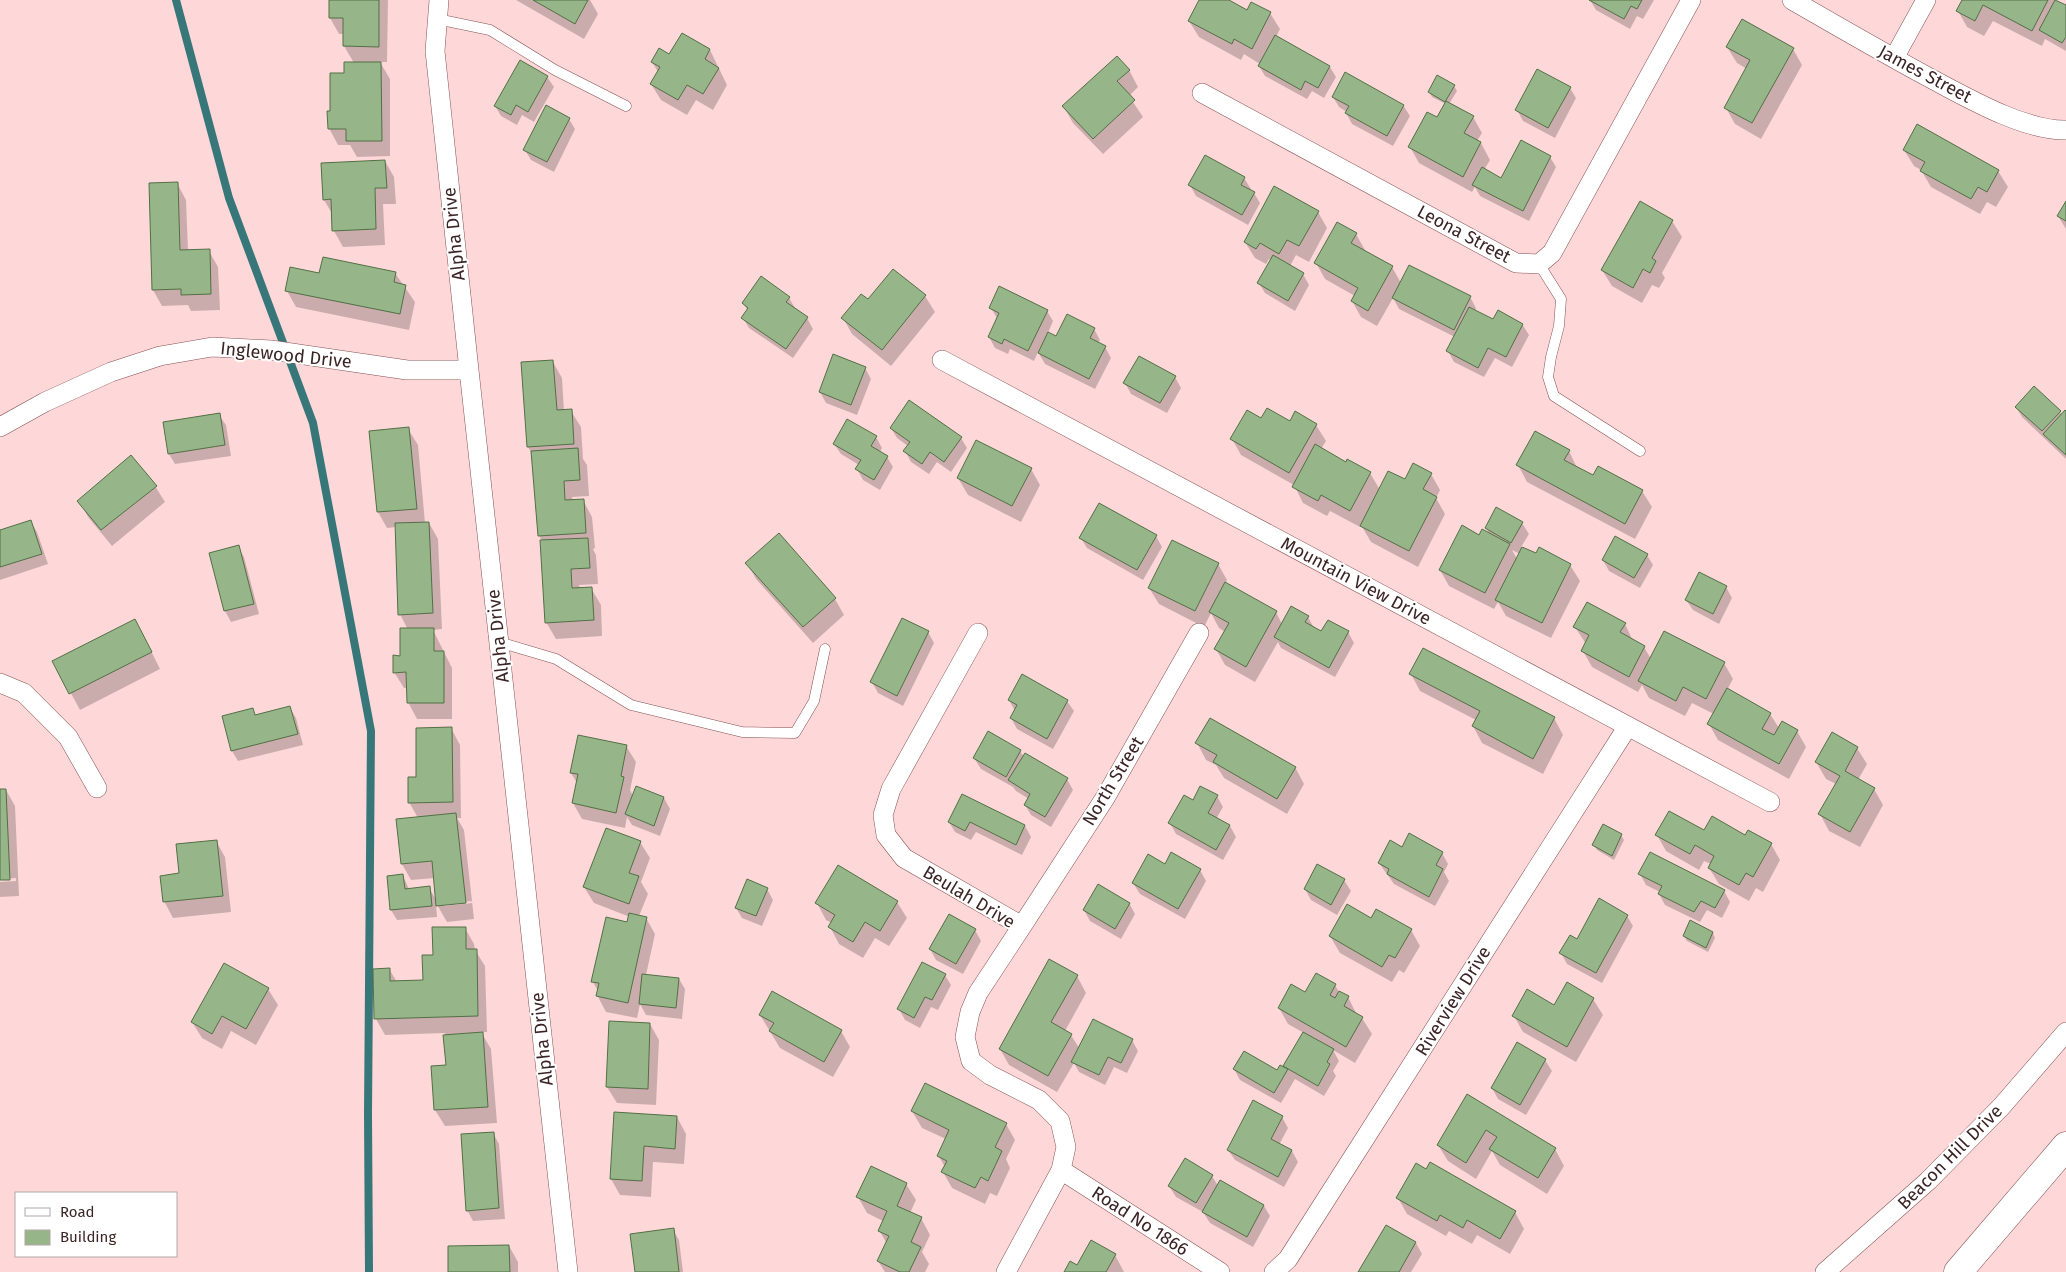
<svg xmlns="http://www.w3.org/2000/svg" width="2066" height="1272" font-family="'Fira Sans',sans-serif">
<rect width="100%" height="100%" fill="#fed8d8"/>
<path fill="#0003" fill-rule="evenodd" d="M330,0H388L387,62H380L390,79V156L357,157L350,145H338L329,128L332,112L345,74L354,63L344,46V34H339L330,18Z
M516,0H590L598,14L584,39Z
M1200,0H1226L1247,12L1252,3L1270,13L1280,29L1276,37L1330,67L1336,77L1324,98L1312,91L1307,99L1265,76L1259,66L1260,64L1244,54L1241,60L1199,37L1189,21Z
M1590,0H1654L1643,19L1637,16L1630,29L1596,10Z
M1963,0H2054L2066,7V51L2045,39L2042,46L1993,21L1984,36L1967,27L1958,11Z
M682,34L710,50L727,85L713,110L696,100L687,115L661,100L651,84L658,72L652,62L669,56Z
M1727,47L1793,49L1802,65L1761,139L1735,124L1726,108L1747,69L1737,63Z
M1129,70L1138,87L1129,96L1143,117L1103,154L1073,123L1064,107Z
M547,77L554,87L534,122L522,115L517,125L501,116L495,106Z
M1454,86L1457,91L1449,104L1473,117L1482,133L1477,141L1481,143L1490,160L1484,170L1502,179L1550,157L1556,167L1529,221L1480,196L1475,187L1472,192L1419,163L1410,147L1437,119L1446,104L1432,97L1429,92Z
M1570,88L1576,98L1555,138L1523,121L1517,110Z
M1333,97L1403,105L1410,116L1393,146L1352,124L1346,113L1347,112L1339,107Z
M569,119L575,129L554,172L531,160L525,150Z
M1904,150L1998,171L2008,187L1996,207L1987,202L1980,214L1931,187L1921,170L1914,166Z
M385,161L394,177L396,204H383L385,245L343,247L334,231L333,215L324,200Z
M1244,178L1251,189L1250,190L1254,193L1260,203L1248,225L1196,196L1190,185Z
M177,183L186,200L188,251H209L218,267L220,310L191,311L188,305L162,306L153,290Z
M2066,203V229L2058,216Z
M1318,212L1327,228L1309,262L1296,255L1290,266L1303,274L1309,285L1295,311L1265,293L1259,283L1272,260L1269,259L1266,264L1255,258L1245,242Z
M1672,221L1682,237L1662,273L1665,278L1659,288L1652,285L1642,303L1612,286L1602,270Z
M1356,234L1365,250L1364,251L1392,267L1401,283L1470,297L1476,308L1475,311L1493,321L1522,324L1529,335L1512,367L1495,358L1484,377L1454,362L1448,351L1455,337L1399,309L1393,298L1377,326L1361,317L1352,301L1355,296L1325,279L1316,263Z
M893,270L925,296L935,312L891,366L852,334L843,318L869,301Z
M395,273L415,302L409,330L296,307L287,291L320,275Z
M789,298L795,308L807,318L813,329L793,358L749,328L743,318L748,311L743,303Z
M991,308L1047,311L1053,321L1048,333L1056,338L1094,329L1100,340L1098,343L1105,347L1111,358L1095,389L1045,364L1038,352L1034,361L1010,349L1008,354L995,348L989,337L997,318Z
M553,362L562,378L564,411H571L581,427L583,459L587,465L589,496L572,497L573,501L583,500L592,517L595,548L593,549L596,555L598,584L579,585L580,589L591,588L601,605L602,636L556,639L546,622L542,541L539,535L533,456L528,447Z
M865,368L871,379L857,415L826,403L820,392Z
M1175,377L1181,388L1167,413L1131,394L1125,383Z
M2016,407L2060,412L2062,415L2066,413V459L2022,417Z
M219,415L226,425L231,456L175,464L169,454Z
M1262,419L1316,425L1326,441L1321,449L1346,463L1348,461L1370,473L1380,490L1431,474L1440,490L1436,498L1445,514L1418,567L1371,542L1361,525L1360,527L1330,511L1327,516L1303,503L1294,485L1241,455L1232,439Z
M891,428L961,438L967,448L951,472L937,462L929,474L911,462L905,451L908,446L897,438Z
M408,429L418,445L425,523H429L438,539L442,629L433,630L452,668V719H417L408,702V688H404L394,672L401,657L408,630L400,614L396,527L387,528L378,512Z
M876,437L882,448L880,452L887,457L893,467L880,490L863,480L857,469L859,465L841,454L834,444Z
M1569,451L1577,468L1594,477L1599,468L1642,491L1652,507L1635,539L1527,482L1518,465Z
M1031,469L1040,485L1021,522L968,495L958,478Z
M155,486L165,502L112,546L88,517L79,501Z
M1497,509L1522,523L1529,534L1521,547L1536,555L1570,565L1580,581L1551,638L1506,616L1498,602L1494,609L1449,586L1440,570L1480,537L1490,535L1486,528ZM1512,550L1520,554L1517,559Z
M31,522L37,532L48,564L0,580V531Z
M1156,536L1162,547L1143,580L1087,548L1081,538Z
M238,547L244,557L259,614L231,622L225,611L211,554Z
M1647,555L1653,565L1640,588L1609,571L1603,560Z
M747,563L835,599L844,615L813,643L756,579Z
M1218,564L1227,580L1225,584L1276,612L1282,624L1308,617L1314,628L1322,633L1348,632L1354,643L1335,677L1281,648L1278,642L1255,682L1225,665L1216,649L1225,632L1219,628L1211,613L1204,627L1159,604L1149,588Z
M1726,587L1732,598L1719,624L1693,610L1686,600Z
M1625,624L1633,641L1644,647L1651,659L1724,663L1733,679L1727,690L1770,714L1779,728L1797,731L1806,747L1789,779L1718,740L1709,724L1714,714L1692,703L1685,716L1649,698L1642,685L1638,692L1592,667L1583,651L1586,644L1575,627Z
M928,632L934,643L903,706L878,693L872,682Z
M144,637L160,669L80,710L54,662Z
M1411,674L1554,718L1563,735L1543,774L1482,743L1473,726L1476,720L1420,691Z
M1009,700L1067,701L1074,711L1053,749L1017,729L1011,718L1015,711Z
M290,708L296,718L303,745L238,761L232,751L252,709L256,716Z
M451,728L460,745L461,818H457L464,830L474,919L447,922L436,903L437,917L397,920L391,910L403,876L409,889L429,888L437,901L435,878L411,880L402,864L397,820L418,818L409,802L417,778ZM472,901V903L443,906V904Z
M1197,743L1295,767L1304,784L1287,814L1224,778L1216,765L1206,760Z
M626,746L636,762L630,790L633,796L664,798L670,809L660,836L632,825L627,817L625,828L582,819L573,803L577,783L571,773Z
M1857,748L1867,764L1858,780L1874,789L1883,805L1860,847L1829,831L1820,814L1836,784L1826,779L1816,762Z
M1020,751L1024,757L1067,779L1073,790L1051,827L1031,815L1025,805L1029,799L1016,791L1013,787L981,769L974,758Z
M0,790H6L15,806L19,896L0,897V882L16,881V878L0,879Z
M962,795L1025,826L1031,837L1022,855L976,832L971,840L955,832L949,822Z
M1217,796L1223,807L1216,819L1230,826L1236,837L1223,860L1176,834L1170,823L1193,801Z
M1704,831L1771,844L1780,860L1763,892L1756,888L1749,901L1719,884L1709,868L1711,864L1704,861L1699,870L1666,851L1657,835Z
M1621,835L1624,840L1614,860L1597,850L1594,845Z
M216,841L225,857L231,912L173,918L164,901L181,875Z
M640,842L650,858L641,882L648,894L639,916L646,918L655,934L646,975L679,979L685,989L682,1019L646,1015L640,1004L637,1018L606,1012L597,995L598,991L593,982L628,923L630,917L594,903L584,887Z
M1402,848L1442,853L1448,864L1444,872L1449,881L1435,906L1394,884L1379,863Z
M1165,865L1200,870L1206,881L1185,919L1140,894L1133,883Z
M1640,874L1724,891L1730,902L1722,918L1707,910L1700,922L1665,905L1659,894L1660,892L1646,885Z
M1344,880L1351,891L1337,915L1311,900L1305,889Z
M767,889L773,900L762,926L742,918L736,908Z
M897,902L907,918L889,946L875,938L863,958L839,944L830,927L832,923L826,920L817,903Z
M1129,903L1135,914L1121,939L1090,921L1084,910Z
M1627,916L1633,926L1602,983L1567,964L1561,953L1577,940Z
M1371,920L1411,930L1420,946L1404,973L1399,970L1392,982L1340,953L1330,936Z
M465,928L474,944L475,950L485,966L487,1032H481L491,1049L497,1123L445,1126L435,1110L432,1067L447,1066L445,1033L385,1035L376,1019L389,969L397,982L424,981L434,956Z
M975,930L981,941L963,974L936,960L930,949Z
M1713,933L1715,938L1708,952L1687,941L1684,936Z
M224,965L268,989L278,1005L256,1045L231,1031L222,1049L202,1038L192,1022Z
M945,975L951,985L938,1010L931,1007L920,1028L905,1020L899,1009Z
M1077,976L1086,993L1065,1031L1071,1035L1079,1048L1132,1040L1138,1051L1127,1073L1114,1067L1105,1085L1079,1072L1074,1063L1057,1092L1009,1065L1000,1049Z
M1335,985L1339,992L1348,997L1357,1015L1362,1018L1372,1034L1355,1063L1333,1050L1339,1061L1333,1071L1336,1076L1324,1096L1295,1079L1281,1103L1240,1080L1234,1069L1278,1072L1284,1068L1304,1033L1288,1024L1279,1008L1306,994Z
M1593,999L1603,1015L1576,1062L1523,1032L1514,1016Z
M760,1015L841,1031L850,1047L833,1077L780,1048Z
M610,1022L650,1024L659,1040L656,1105L617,1103L607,1087Z
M1518,1044L1545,1060L1552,1071L1526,1115L1498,1099L1492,1088Z
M1468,1096L1555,1149L1564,1166L1547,1194L1500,1165L1492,1151L1476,1179L1448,1161L1438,1145Z
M912,1111L1006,1124L1015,1140L1006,1159L1010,1168L997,1196L990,1193L985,1204L952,1188L943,1172L945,1167L938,1155L946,1139L922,1128Z
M615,1114L677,1117L686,1134L684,1164L653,1162L651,1197L620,1195L611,1179Z
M1282,1117L1288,1128L1279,1145L1292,1151L1298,1162L1284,1187L1235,1160L1228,1150Z
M493,1133L499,1144L505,1219L473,1221L467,1210Z
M1212,1176L1218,1186L1264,1206L1270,1216L1253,1247L1210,1223L1203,1212L1176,1197L1169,1186Z
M906,1184L916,1200L910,1213L921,1218L930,1235L922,1252L929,1264L925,1272H885L878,1261L887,1244L879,1230L883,1221L867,1213L858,1197Z
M1398,1198L1515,1212L1524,1229L1510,1254L1477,1235L1472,1244L1449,1231L1446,1236L1407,1214Z
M1386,1226L1416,1243L1422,1254L1411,1272H1360Z
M673,1230L679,1240L683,1272H636Z
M509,1246L518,1262V1272H449Z
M1115,1255L1124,1272H1065L1078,1267Z"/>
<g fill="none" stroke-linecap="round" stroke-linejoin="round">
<path stroke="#387779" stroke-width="8" d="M176,0L229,198L313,423L371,731L368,1114L369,1272"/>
</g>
<path fill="#96b689" stroke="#526f45" d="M329,0H379V47L343,46V18H329Z
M533,0H588L575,24Z
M1199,0H1229L1247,10L1251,2L1271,12L1252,49L1234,39L1232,44L1188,21Z
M1589,0H1642L1637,9L1631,6L1624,19Z
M1962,0H2048L2032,31L1983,5L1975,21L1956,11Z
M2055,0L2066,5V37L2062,43L2039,30Z
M1742,19L1794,48L1752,123L1724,108L1750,60L1726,47Z
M682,33L710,49L705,59L719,68L703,94L687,85L678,100L650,84L660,67L651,62L659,48L669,54Z
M1275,35L1330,66L1318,88L1305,81L1301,90L1258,66Z
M1117,56L1130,70L1117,81L1135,100L1093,139L1062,106Z
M520,60L548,76L528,112L516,105L511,115L494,106Z
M344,62H381L382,141H346V129H328L327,111H330V73H344Z
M1537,69L1571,87L1548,128L1515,110Z
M1345,72L1404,105L1387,136L1345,113L1349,106L1332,97Z
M1437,75L1455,85L1445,102L1428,92Z
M1446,101L1474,116L1464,133L1481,142L1463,177L1408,147L1427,112L1437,117Z
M546,105L570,118L547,162L523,150Z
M1917,124L1999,170L1987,192L1978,187L1971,199L1920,171L1925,162L1903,150Z
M1521,140L1551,156L1523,211L1472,185L1482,167L1501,178Z
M1205,155L1245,177L1241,185L1255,192L1242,215L1188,185Z
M385,160L387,188H375L376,229L332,231L331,199L323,200L321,163Z
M178,182L180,250L210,249L211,294L181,295V289L152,290L149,183Z
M1274,186L1319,211L1299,246L1287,240L1279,254L1260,243L1256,249L1244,242Z
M1640,201L1673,220L1652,258L1656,261L1650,273L1643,269L1633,288L1601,270Z
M2066,201V221L2057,216Z
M1337,222L1357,233L1351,243L1393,266L1368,311L1351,301L1358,288L1314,263Z
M1273,255L1304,273L1288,301L1257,283Z
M323,257L396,272L394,282L406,285L400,314L285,291L290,267L319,273Z
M1409,265L1471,296L1454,330L1392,298Z
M893,269L926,295L882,350L841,318L861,294L868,299Z
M761,276L790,297L786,302L808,317L786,349L741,318L748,308L742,303Z
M999,286L1048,310L1028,351L1004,339L1002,344L988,337L999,313L989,308Z
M1469,307L1493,319L1498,310L1523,324L1506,357L1488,348L1478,368L1446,351Z
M1067,314L1095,328L1090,338L1106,346L1089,379L1038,353L1048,332L1056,336Z
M833,354L866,367L851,405L819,392Z
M1139,356L1176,376L1160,403L1123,383Z
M553,360L557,410L572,409L574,444L527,447L521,362Z
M2034,386L2061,411L2042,431L2015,407Z
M909,400L962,437L944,462L930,452L922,464L903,451L910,442L890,428Z
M1267,408L1290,421L1295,411L1317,424L1289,473L1230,439L1247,410L1261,418Z
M2065,410L2066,411V455L2043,434Z
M220,413L225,445L168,454L163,422Z
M847,419L877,436L871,446L888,456L874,480L855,469L861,460L833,444Z
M409,427L417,509L377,512L369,431Z
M1535,431L1570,450L1564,460L1593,475L1598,466L1643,490L1625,524L1516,465Z
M976,440L1032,468L1012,506L957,478Z
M1315,444L1346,462L1347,459L1371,472L1350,511L1321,495L1318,501L1292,487Z
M578,448L580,480L564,481L565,500L584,499L586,533L538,536L531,451Z
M131,455L157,486L101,530L77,501Z
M1413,463L1432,473L1423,489L1437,497L1409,551L1360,526L1388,471L1405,479Z
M1099,503L1157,535L1137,570L1079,538Z
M1496,507L1523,522L1511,543L1485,528Z
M31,520L42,554L0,567V530Z
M429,522L433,613L398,615L395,523Z
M1462,525L1479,535L1482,529L1510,544L1485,593L1439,570Z
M779,533L836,598L803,627L745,563Z
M1615,536L1648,554L1634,578L1602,560Z
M588,538L590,568L571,569L572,588L592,587L594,620L545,623L540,540Z
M1172,540L1219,563L1195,611L1148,588Z
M239,545L254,604L224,611L209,553Z
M1522,547L1536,553L1539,547L1571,564L1542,623L1495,600Z
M1699,572L1727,586L1713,614L1685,600Z
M1225,582L1277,611L1246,667L1214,649L1229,623L1209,612Z
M1587,602L1626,623L1620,632L1645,646L1629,677L1581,651L1589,635L1573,627Z
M1291,606L1309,616L1305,622L1321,631L1328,620L1349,631L1329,668L1274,637Z
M902,618L929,631L897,696L870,682Z
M135,619L152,652L69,694L52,661Z
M400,628H434V651H444V703H407L406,672L393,673V655L400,656Z
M1664,631L1725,662L1706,699L1683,687L1676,701L1638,681Z
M1423,648L1555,717L1533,759L1472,726L1480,711L1409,674Z
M1022,674L1068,700L1047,739L1010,718L1017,705L1008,700Z
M1727,688L1771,713L1762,729L1774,735L1782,721L1798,730L1779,764L1707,724Z
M290,706L298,734L231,751L222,716L253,708L255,715Z
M1210,718L1296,767L1277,799L1213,762L1217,755L1195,743Z
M452,727L453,802L408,803V777H416V728Z
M988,731L1021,750L1006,777L973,758Z
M1832,732L1858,747L1845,771L1875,788L1850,832L1818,814L1840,776L1815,762Z
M578,735L627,745L621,776L624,777L616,813L572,803L578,774L570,773Z
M1025,753L1068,778L1045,817L1024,805L1030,794L1008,780Z
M636,786L664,797L654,826L625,814Z
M1200,786L1218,795L1208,813L1230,825L1216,850L1168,823L1184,795L1193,800Z
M0,789H6L10,880H0Z
M962,794L1025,825L1016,845L970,822L965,831L948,822Z
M1669,811L1704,830L1712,816L1745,835L1748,830L1772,843L1753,877L1746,873L1739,885L1708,868L1714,856L1695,845L1690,854L1655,835Z
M456,813L466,903L436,906L432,861L401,864L396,819Z
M1603,824L1622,834L1612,856L1592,845Z
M606,828L641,841L629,873L639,876L629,904L583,887Z
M1409,833L1443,852L1436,865L1443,869L1429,897L1387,874L1389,869L1378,863L1390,840L1402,847Z
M217,840L223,896L163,902L160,876L179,873L176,844Z
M1171,852L1201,869L1178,909L1132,883L1148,854L1165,864Z
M1650,852L1725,890L1715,908L1701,901L1694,912L1658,894L1662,886L1638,874Z
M1317,864L1345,879L1331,905L1304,889Z
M838,865L898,901L880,931L865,922L853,942L828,927L835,915L815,903Z
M403,874L405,889L430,886L432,906L390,910L387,876Z
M747,879L768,888L756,916L735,908Z
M1098,884L1130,903L1115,929L1083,910Z
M1599,898L1628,915L1596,973L1559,953L1570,935L1577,939Z
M1347,904L1371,918L1376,909L1412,929L1395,958L1389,955L1382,967L1329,936Z
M629,913L647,917L628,1003L596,996L599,983L591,982L606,917L627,922Z
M949,914L976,929L956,964L929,949Z
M1690,920L1713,932L1706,948L1683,936Z
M432,927H466V949H477L478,1016L374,1019L373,969L390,968V981L423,980L422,955H433Z
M1049,959L1078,975L1051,1022L1072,1034L1048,1076L999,1049Z
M922,962L946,974L932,1000L925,997L914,1018L897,1009Z
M224,963L269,988L246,1029L222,1016L212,1034L191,1022Z
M1316,973L1336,984L1330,995L1335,998L1339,991L1349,996L1344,1006L1363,1017L1346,1047L1278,1008L1291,984L1305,992Z
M642,974L679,978L676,1008L639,1004Z
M1567,982L1594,998L1567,1047L1512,1016L1527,989L1554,1005Z
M772,991L842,1030L824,1062L769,1031L774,1023L759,1015Z
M1093,1019L1133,1039L1121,1063L1108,1057L1099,1075L1071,1062Z
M609,1021L650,1023L648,1089L606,1087Z
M483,1032L488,1107L434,1110L431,1066L446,1065L443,1035Z
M1303,1032L1334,1049L1327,1062L1330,1064L1318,1086L1283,1066Z
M1517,1042L1546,1059L1520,1105L1491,1088Z
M1244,1051L1277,1070L1280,1065L1288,1069L1274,1093L1233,1069Z
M925,1083L1007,1123L995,1147L1002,1151L988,1181L981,1177L975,1188L941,1172L947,1161L937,1156L949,1130L911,1111Z
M1467,1094L1556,1148L1538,1178L1489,1149L1497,1137L1486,1130L1466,1163L1437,1145Z
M1253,1100L1283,1116L1271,1139L1292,1150L1278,1177L1227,1150Z
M614,1112L677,1116L675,1149L644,1146L642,1181L610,1179Z
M494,1132L499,1208L466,1211L461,1134Z
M1185,1158L1213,1175L1196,1203L1168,1186Z
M1430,1162L1516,1211L1500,1239L1467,1220L1463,1228L1440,1215L1437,1221L1396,1198L1416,1163L1426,1169Z
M871,1166L907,1183L897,1206L922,1217L911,1242L921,1247L909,1272H900L877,1261L889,1236L878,1231L887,1211L856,1197Z
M1220,1180L1264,1205L1247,1237L1202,1212Z
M1386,1225L1416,1242L1399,1272H1358Z
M674,1228L679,1272H635L630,1234Z
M1091,1240L1116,1254L1106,1272H1064L1070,1261L1077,1265Z
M509,1245L510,1272H448V1246Z"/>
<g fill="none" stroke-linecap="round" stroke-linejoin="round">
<defs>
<path id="service" d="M437,19L490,30L555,70L626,106
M1539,264L1561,299L1559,326L1551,357L1548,377L1554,396L1640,451
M499,642L556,659L631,705L742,732L795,733L814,701L825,649"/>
<path id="minor" d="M439,0L435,51L469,370L568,1272
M1792,0C1837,26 1882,52 1928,77C1966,97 2024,131 2066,130
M1894,58L1926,0
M1202,93L1516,263L1539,264L1552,253L1691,0
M942,360L1770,802
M0,427L45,402L111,372L160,356L212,347L271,350L407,370H469
M978,633L891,789L883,815L886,835L904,858L1022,926L978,993L970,1012L965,1037L971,1061L990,1075L1039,1100L1060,1121L1066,1147L1061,1170L1006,1272
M0,683L24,693L68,737L97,788
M1022,926L1105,798L1199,633
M1061,1170L1220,1272
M1274,1272L1288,1259L1628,726
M1825,1272L1928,1181L2001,1107L2066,1032"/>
<path id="secondary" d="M1958,1272L2066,1146"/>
</defs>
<use href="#service" stroke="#865153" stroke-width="11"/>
<use href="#minor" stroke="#865153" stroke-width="20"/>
<use href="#secondary" stroke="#865153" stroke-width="29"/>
<use href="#service" stroke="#fff" stroke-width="10"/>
<use href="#minor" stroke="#fff" stroke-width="19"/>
<use href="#secondary" stroke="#fff" stroke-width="28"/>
</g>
<g text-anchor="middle" stroke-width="4" stroke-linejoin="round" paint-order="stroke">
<g font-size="18" fill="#3b2425" stroke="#fff">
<text transform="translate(1925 74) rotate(28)" y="6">James Street</text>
<text transform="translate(454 234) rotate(-96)" y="6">Alpha Drive</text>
<text transform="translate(1464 234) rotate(28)" y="6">Leona Street</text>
<text transform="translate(286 355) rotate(6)" y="6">Inglewood Drive</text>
<text transform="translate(1356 581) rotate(28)" y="6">Mountain View Drive</text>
<text transform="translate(498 636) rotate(-96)" y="6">Alpha Drive</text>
<text transform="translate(1113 781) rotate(-59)" y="6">North Street</text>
<text transform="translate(969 897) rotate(31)" y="6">Beulah Drive</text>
<text transform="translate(1453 1001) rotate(-58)" y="6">Riverview Drive</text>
<text transform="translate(542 1039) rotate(-96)" y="6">Alpha Drive</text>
<text transform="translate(1950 1157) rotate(-45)" y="6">Beacon Hill Drive</text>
<text transform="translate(1140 1221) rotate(33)" y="6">Road No 1866</text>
</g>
</g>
<rect x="15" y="1192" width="162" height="65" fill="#ffffff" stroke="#b1a7a8"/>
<rect x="25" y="1208" width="25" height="8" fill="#ffffff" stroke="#b1a7a8"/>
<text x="60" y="1217" font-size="15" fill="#3b2425">Road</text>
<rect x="25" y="1230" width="25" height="15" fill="#96b689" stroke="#b1a7a8"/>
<text x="60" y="1242" font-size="15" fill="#3b2425">Building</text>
</svg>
